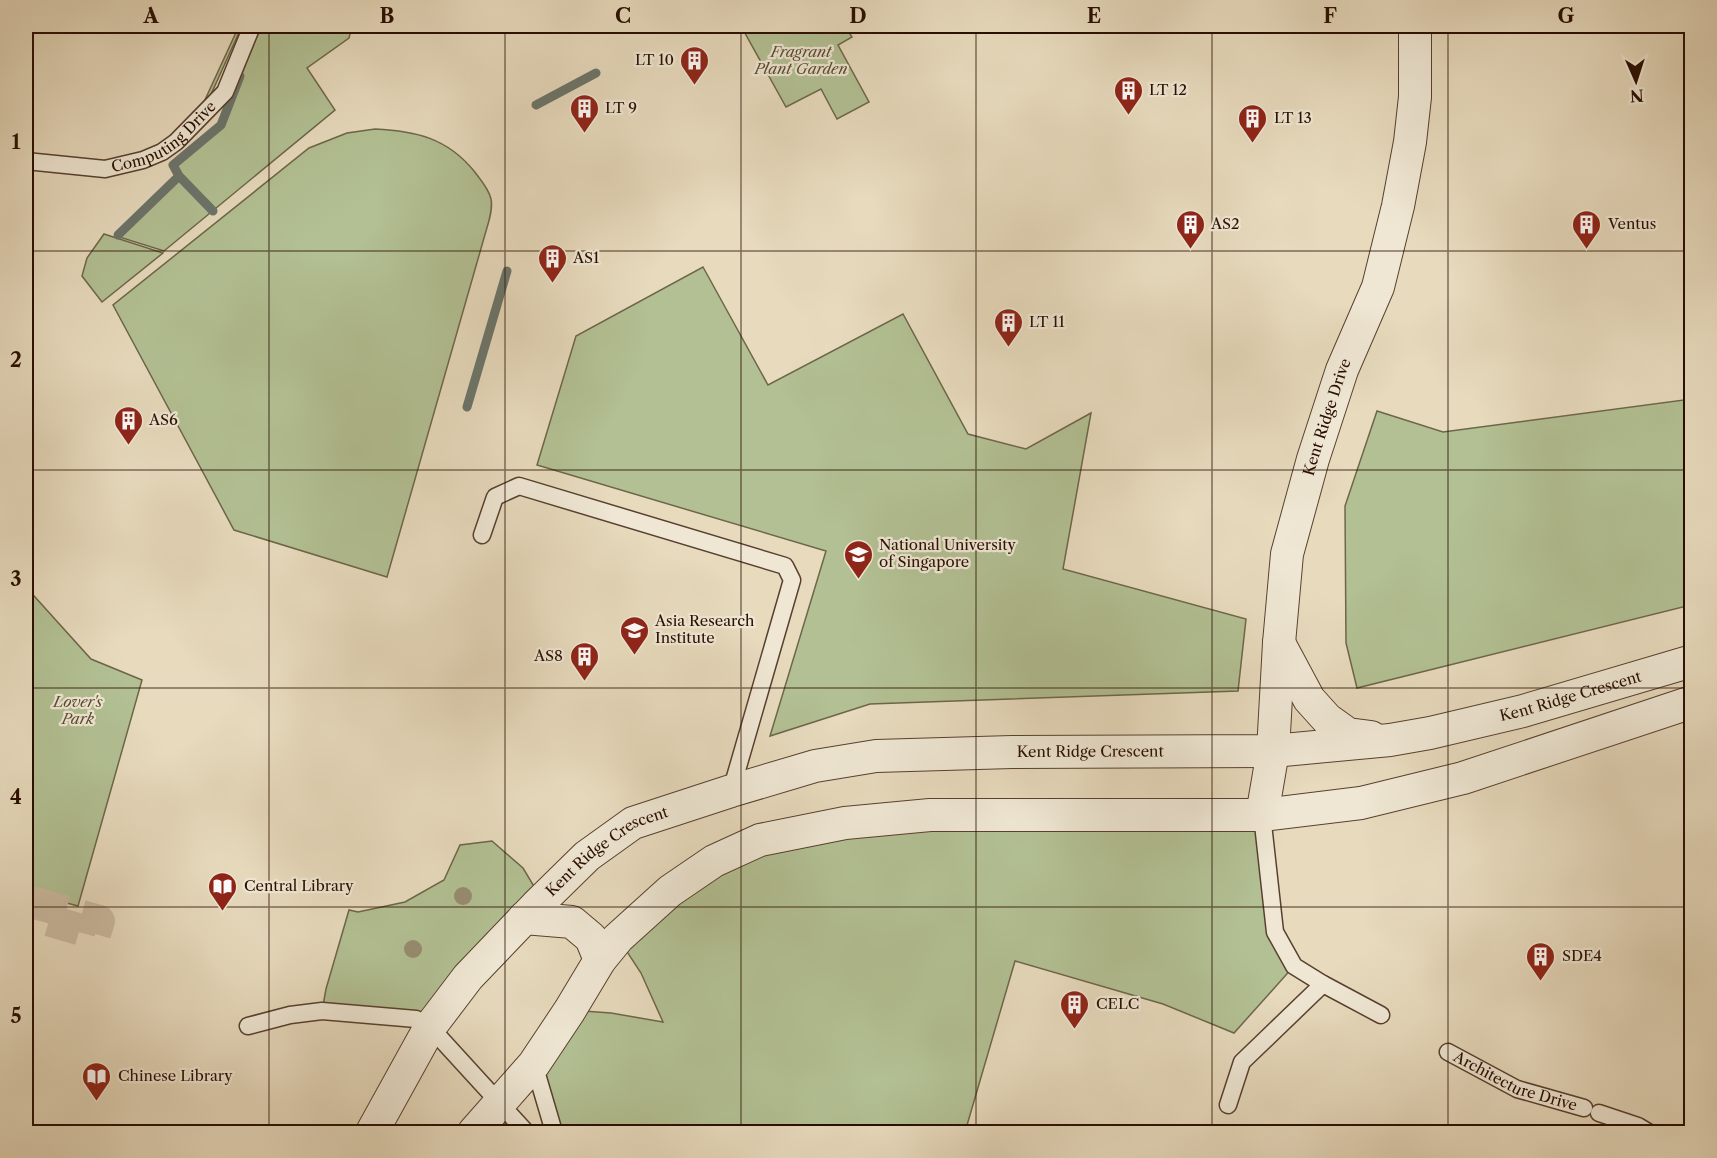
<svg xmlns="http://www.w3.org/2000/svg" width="1717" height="1158" font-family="'Libre Caslon Text',serif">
<rect width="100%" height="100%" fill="#e7dabd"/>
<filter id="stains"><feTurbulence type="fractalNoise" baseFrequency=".00333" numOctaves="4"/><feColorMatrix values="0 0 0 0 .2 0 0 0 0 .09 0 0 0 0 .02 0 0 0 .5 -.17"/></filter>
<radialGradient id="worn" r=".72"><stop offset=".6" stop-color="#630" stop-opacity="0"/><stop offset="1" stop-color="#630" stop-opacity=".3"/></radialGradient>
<path fill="#b2c093" stroke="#6d664a" stroke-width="1.5" d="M239,26H242L207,103L204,102Z
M261,26H352L349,38L307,68L335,110L164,251L116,236L180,172L173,165L221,125Z
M741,26H845L852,37L838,45L869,102L837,119L821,89L786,107Z
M375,129C416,131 447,138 474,171C480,179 489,189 491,199C493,209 489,221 486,231L387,577L234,530L113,305L309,148L347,133Z
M104,234L163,253L102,302L82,276L87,258Z
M703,267L768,385L903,314L968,434L1026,449L1091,413L1063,569L1246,619L1238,691L870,704L770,736L826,551L537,465L576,336Z
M1691,399V605L1357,688L1346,643L1345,506L1377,411L1443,432Z
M26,587L91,659L142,680L78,906L26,892Z
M1262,815L1275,932L1294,966L1234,1033L1163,1004L1015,961L965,1132H551L534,1064L570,1010L611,1013L663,1022L641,973L618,938L670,891L845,823Z
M492,841L523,868L535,888L430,1027L322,1011L326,989L349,910L358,912L405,902L444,880L460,845Z"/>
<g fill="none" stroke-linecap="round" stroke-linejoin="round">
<path stroke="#6b756b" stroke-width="9" d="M536,105L596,73
M179,176L213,211
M118,235L179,176L173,165L221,125L240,76
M467,407L507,271"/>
<path stroke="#cabba1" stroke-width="32" stroke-dasharray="32 16" stroke-linecap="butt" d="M35,903L99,921L95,934L31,915Z"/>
<defs>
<g id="lane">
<path id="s1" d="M26,161L105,169L143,160L162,152L176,142L225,92L252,26"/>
<path d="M482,535L495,497L519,486L785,566L792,580L731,791"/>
<path d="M1262,815L1275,932L1294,966L1323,984L1381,1015"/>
<path d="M248,1026L290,1015L322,1011L416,1019L430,1027L526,1132"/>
<path id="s2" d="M1448,1052L1517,1089L1584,1108"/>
<path d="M534,1064L554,1132"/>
<path d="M1228,1105L1242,1062L1323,984"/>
<path d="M1599,1113L1638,1126L1648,1132"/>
</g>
<g id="street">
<path d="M1279,643L1309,699L1327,719L1348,734L1371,737"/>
<path id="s3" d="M1262,815L1273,751L1279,643L1287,554L1313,459L1342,370L1378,287L1398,206L1410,142L1415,97V26"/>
<path d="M524,918L572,922L591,938L600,960"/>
<path id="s4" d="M372,1132L430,1027L468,977L536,906L587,856L633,823L731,791L815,766L876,756L1012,752L1273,751L1390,740L1430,733L1523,711L1692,661"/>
<path d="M474,1132L534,1064L570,1010L600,960L618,938L670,891L714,861L760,840L845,823L930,815H1262L1361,803L1463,778L1692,702"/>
</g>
</defs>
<use href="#lane" stroke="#58402f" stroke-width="19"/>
<use href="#street" stroke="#58402f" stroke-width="34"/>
<use href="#lane" stroke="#efe7d4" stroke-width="16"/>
<use href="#street" stroke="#efe7d4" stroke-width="32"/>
</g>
<g fill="#988c71">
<circle cx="463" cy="896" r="9"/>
<circle cx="413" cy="949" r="9"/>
</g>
<path fill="none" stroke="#280d00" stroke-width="1.5" stroke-opacity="0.55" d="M269,26V1132M505,26V1132M741,26V1132M976,26V1132M1212,26V1132M1448,26V1132M26,251H1692M26,470H1692M26,688H1692M26,907H1692"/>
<defs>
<symbol id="building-pin" viewBox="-11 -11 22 30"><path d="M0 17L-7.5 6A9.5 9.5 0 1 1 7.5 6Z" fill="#8f2418" stroke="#efe7d4"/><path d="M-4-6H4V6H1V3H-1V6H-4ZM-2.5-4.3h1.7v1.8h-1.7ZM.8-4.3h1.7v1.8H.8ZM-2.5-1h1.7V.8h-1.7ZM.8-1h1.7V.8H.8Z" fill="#fff"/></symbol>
<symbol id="university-pin" viewBox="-11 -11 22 30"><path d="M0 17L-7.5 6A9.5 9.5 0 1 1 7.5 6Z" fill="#8f2418" stroke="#efe7d4"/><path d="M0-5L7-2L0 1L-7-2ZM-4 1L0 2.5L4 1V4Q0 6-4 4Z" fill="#fff"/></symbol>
<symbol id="school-pin" viewBox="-11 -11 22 30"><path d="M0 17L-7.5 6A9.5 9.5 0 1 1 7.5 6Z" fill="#8f2418" stroke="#efe7d4"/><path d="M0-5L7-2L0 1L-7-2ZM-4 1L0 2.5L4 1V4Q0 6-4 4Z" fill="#fff"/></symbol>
<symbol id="library-pin" viewBox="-11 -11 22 30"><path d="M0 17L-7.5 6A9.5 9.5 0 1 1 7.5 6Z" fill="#8f2418" stroke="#efe7d4"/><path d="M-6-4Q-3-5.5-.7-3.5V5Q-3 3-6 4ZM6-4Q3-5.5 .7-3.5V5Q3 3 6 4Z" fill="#fff"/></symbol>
</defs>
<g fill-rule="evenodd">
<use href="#building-pin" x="678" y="44" width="33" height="45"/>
<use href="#building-pin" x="1112" y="74" width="33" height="45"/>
<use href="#building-pin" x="568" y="92" width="33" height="45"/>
<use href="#building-pin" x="1236" y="102" width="33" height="45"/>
<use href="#building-pin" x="1174" y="208" width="33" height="45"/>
<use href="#building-pin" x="1570" y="208" width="33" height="45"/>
<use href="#building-pin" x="536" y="242" width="33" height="45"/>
<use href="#building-pin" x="992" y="306" width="33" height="45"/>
<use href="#building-pin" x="112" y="404" width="33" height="45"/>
<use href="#university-pin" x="842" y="538" width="33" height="45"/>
<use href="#school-pin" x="618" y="614" width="33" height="45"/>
<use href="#building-pin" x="568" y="640" width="33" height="45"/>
<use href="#library-pin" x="206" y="870" width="33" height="45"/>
<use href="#building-pin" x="1524" y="940" width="33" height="45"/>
<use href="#building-pin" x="1058" y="988" width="33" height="45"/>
<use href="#library-pin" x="80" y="1060" width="33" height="45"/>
</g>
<g text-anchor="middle" stroke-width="4.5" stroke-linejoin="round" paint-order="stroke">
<g font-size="15" font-style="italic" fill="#584c33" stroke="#efe7d4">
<text x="801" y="57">Fragrant<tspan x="801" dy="17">Plant Garden</tspan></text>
<text x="78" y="707">Lover's<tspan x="78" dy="17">Park</tspan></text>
</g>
<g font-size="15" fill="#280d00" stroke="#efe7d4" text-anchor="start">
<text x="674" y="65" text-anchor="end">LT 10</text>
<text x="1149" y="95">LT 12</text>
<text x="605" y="113">LT 9</text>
<text x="1274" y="123">LT 13</text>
<text x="1211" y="229">AS2</text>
<text x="1608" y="229">Ventus</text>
<text x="573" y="263">AS1</text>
<text x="1029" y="327">LT 11</text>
<text x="149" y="425">AS6</text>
<text x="879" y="550">National University<tspan x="879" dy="17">of Singapore</tspan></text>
<text x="655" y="626">Asia Research<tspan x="655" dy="17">Institute</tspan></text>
<text x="563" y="661" text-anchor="end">AS8</text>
<text x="244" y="891">Central Library</text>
<text x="1562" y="961">SDE4</text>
<text x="1096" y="1009">CELC</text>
<text x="118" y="1081">Chinese Library</text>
</g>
<g font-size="15" fill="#280d00" stroke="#efe7d4">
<text dy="5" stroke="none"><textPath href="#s1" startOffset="148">Computing Drive</textPath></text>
<text dy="5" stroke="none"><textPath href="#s3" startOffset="405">Kent Ridge Drive</textPath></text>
<text dy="5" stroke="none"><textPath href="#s4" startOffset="1362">Kent Ridge Crescent</textPath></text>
<text dy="5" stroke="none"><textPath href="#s4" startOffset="876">Kent Ridge Crescent</textPath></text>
<text dy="5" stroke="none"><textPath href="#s4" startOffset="372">Kent Ridge Crescent</textPath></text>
<text dy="5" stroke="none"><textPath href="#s2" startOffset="74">Architecture Drive</textPath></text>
</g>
</g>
<rect width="1717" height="1158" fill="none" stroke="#e7dabd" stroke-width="66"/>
<g transform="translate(1636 81) rotate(177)" stroke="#efe7d4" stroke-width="4.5" paint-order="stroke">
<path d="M0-4.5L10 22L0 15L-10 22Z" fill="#280d00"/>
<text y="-9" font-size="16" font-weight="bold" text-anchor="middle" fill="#280d00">N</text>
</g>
<rect x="33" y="33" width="1651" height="1092" fill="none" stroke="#280d00" stroke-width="2"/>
<g font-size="20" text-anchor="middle" font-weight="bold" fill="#280d00">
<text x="151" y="23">A</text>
<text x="387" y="23">B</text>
<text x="623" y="23">C</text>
<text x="858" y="23">D</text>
<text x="1094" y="23">E</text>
<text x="1330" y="23">F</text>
<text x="1566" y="23">G</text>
<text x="16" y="149">1</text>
<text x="16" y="367">2</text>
<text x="16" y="586">3</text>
<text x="16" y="804">4</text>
<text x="16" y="1023">5</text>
</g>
<rect width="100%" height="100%" filter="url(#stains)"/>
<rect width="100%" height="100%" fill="url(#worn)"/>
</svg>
